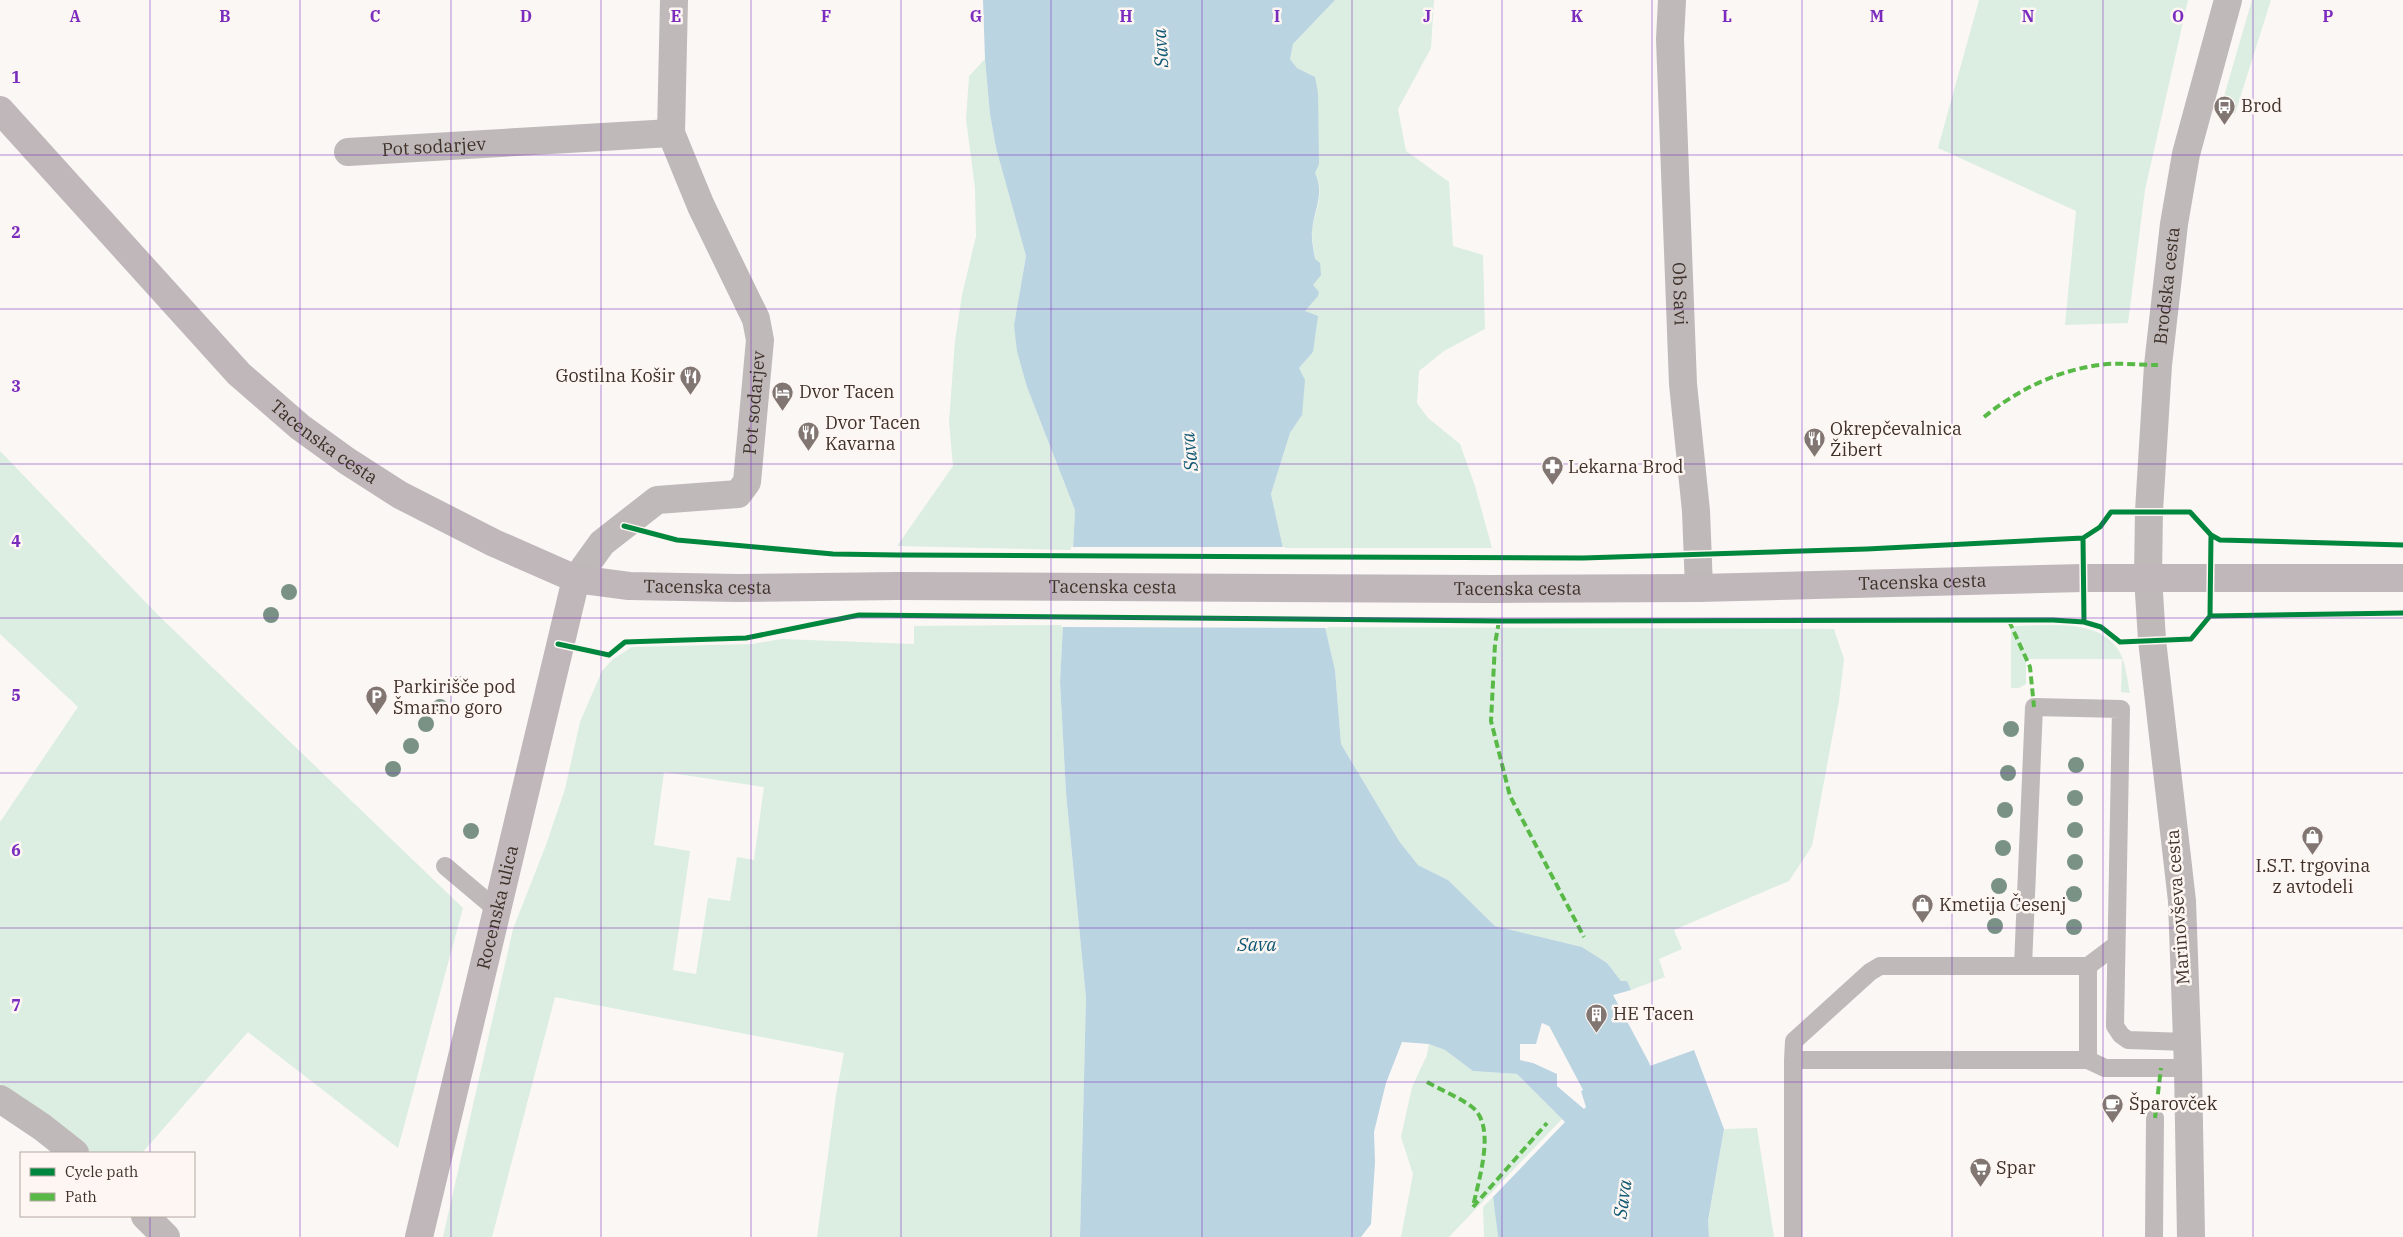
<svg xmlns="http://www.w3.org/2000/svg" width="2403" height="1237" font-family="'IBM Plex Serif',serif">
<rect width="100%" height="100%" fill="#fbf7f5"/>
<path fill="#dbeee1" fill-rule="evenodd" d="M1335,0H1434L1431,48L1398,109L1406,151L1449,182L1453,246L1483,255L1485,329L1444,351L1419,371L1417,403L1428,418L1460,444L1475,486L1492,548H1283L1271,494L1290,433L1302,415L1299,368L1313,352C1310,340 1303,322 1305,310C1308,292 1315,280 1315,260C1315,250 1311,239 1312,229C1316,210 1325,191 1315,173V77L1297,68L1290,59L1293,44Z
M1979,0H2188L2145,190L2128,323L2065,325L2076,211L1938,148Z
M2252,0H2271L2235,114L2220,110Z
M985,59L990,114L996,148L1026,256L1014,325L1027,387L1075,510L1073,550L897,546L953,466L949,422L955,341L962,295L976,236L975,188L966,119L969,76Z
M0,451L158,615L463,908L398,1148L248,1032L142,1153H91L48,1115L0,1084V822L78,707L0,634Z
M1063,625L1060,682L1066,793L1086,998L1080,1237H817L836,1095L844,1053L555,997L492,1237H443L513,929L546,845L565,789L580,722L602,671L613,659L632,647L752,644L782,639L914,644V626H897ZM664,772L764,787L754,860L737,857L730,901L708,898L696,974L673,970L690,851L654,845Z
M2011,626C2045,626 2099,617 2119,651C2126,663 2127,680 2130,693L2121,692L2122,659H2026V684L2019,688H2011Z
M1325,627L1834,629L1844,659L1839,701L1812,846L1789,881L1674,930L1682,949L1659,959L1665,977L1631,990L1627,981H1621L1607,963L1582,947L1495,926L1448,880L1418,865L1399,841L1341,744L1335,670Z
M1429,1044L1445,1050L1473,1071L1517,1074L1562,1119L1449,1237H1401L1413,1174L1401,1137L1412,1087L1427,1055Z
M1757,1128L1774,1237H1709L1708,1222L1724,1129Z
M1493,1197L1498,1237H1484L1483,1207Z"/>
<path fill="#bad4e1" d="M983,0H1335L1293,44L1290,59L1297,68L1315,77L1318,93L1319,164L1315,173C1325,193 1314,210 1312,231C1311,240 1314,250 1315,259L1320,263L1321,275L1313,285L1319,292L1318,296L1305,311L1318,316L1313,352L1299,368L1305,380L1302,415L1290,433L1271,494L1283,548L1325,627L1335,670L1341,744L1399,841L1418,865L1448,880L1495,926L1582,947L1607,963L1621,981H1627L1631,990L1557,1011L1527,1007L1526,1012L1543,1019L1536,1044H1520V1060L1533,1063L1557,1074V1086L1584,1109L1586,1107L1581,1091L1694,1050L1724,1129L1708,1221L1709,1237H1498L1493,1197L1565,1122L1517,1074L1473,1071L1445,1050L1429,1044L1402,1042L1386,1083L1374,1132L1375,1162L1371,1224L1361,1237H1080L1086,998L1066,793L1060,682L1063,625L1073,550L1075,510L1027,387L1017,351L1014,325L1026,256L996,148L990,114L985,59Z"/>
<path fill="#fbf7f5" d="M1071,547H1285L1328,628L1061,627Z"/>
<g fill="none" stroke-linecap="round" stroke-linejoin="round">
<path stroke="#bad4e1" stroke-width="71" d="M1487,978L1538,982L1575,999L1617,1078L1633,1118L1616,1237"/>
<path stroke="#bfb9b9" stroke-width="18" d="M445,866L496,909
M2023,966L2034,707L2121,709L2115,1026L2121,1035L2128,1040L2186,1042
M2088,966L2116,945
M2088,1060V966H1880L1870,972L1794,1041L1793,1060H2088L2105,1068H2188
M1793,1237V1060
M2154,1237L2155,1118"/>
<g stroke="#bfb9b9" stroke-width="28">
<path id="s1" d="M1672,0L1670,39L1683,384L1696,511L1699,588"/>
<path id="s2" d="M348,152L671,133"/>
<path id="s3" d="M576,579L602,543L657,500L738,494L747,482L760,340L756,319L701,206L671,133L674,0"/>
<path d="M0,1099L42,1127L75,1153"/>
<path d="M145,1216L166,1237"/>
<path id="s4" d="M2191,1237L2188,1068L2182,901L2152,640L2148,577L2149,511L2158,365L2174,224L2186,154L2228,0"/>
</g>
<g stroke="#bfb7b9" stroke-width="28">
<path id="s5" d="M0,110L239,374L300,427L347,461L400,495L494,543L576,579L629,586L737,588L897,586L1493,589L1699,588L2083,578H2403"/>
<path id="s6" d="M419,1237L576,579"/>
</g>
<path stroke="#58b947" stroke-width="4" stroke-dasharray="8 4" stroke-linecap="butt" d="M1984,417C2020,388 2060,369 2107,364C2124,363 2141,365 2158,365
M1499,621L1495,644L1491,721L1510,796L1584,937
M2009,621L2030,667L2034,707
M1427,1082C1441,1090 1459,1097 1472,1107C1497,1126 1478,1181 1473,1207
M2155,1118L2161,1068
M1473,1207L1547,1123"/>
<defs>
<path id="cycleway" d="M624,526L677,540L833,554L897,555L1583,558L1867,549L2083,538L2100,527L2111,512H2190L2211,535L2220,540L2403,545
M2083,538L2084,622
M2210,616L2211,535
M558,644L609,655L625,642L746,638L859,615L1499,621L2053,620L2084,622L2101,627L2120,642L2191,639L2210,616L2403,613"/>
</defs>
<use href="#cycleway" stroke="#fef6f2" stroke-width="8"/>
<use href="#cycleway" stroke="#00873e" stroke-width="5"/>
</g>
<g fill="#7a9286">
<circle cx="289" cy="592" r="8"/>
<circle cx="271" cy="615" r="8"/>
<circle cx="458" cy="684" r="8"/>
<circle cx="440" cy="707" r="8"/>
<circle cx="426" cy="724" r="8"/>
<circle cx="2011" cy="729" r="8"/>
<circle cx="411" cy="746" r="8"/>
<circle cx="2076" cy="765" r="8"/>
<circle cx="393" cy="769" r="8"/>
<circle cx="2008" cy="773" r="8"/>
<circle cx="2075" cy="798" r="8"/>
<circle cx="2005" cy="810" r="8"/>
<circle cx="2075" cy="830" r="8"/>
<circle cx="471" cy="831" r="8"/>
<circle cx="2003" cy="848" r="8"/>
<circle cx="2075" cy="862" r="8"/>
<circle cx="1999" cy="886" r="8"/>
<circle cx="2074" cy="894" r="8"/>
<circle cx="1995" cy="926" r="8"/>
<circle cx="2074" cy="927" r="8"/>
</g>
<path fill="none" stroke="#7b2cbf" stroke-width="1" stroke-opacity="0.55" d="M150,0V1153M300,0V1237M451,0V1237M601,0V1237M751,0V1237M901,0V1237M1051,0V1237M1202,0V1237M1352,0V1237M1502,0V1237M1652,0V1237M1802,0V1237M1952,0V1237M2103,0V1237M2253,0V1237M0,155H2403M0,309H2403M0,464H2403M0,618H2403M0,773H2403M0,928H2403M0,1082H2403M150,1216V1237"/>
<defs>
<symbol id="bus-pin" viewBox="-11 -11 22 30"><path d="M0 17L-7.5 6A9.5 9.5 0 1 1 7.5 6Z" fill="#817671" stroke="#fef6f2"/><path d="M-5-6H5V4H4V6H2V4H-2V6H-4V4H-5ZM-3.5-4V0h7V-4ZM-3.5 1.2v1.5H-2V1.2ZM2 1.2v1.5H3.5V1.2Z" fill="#fff"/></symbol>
<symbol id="restaurant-pin" viewBox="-11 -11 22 30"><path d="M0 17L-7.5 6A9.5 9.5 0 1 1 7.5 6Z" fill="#817671" stroke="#fef6f2"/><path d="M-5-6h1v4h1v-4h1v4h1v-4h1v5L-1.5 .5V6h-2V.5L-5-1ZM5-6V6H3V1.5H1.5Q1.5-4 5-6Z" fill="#fff"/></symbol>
<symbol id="hotel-pin" viewBox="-11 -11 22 30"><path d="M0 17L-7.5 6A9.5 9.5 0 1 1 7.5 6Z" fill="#817671" stroke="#fef6f2"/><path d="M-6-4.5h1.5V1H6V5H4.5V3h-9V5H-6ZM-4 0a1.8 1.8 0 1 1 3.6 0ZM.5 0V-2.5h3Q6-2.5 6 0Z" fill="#fff"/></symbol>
<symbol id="pharmacy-pin" viewBox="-11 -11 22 30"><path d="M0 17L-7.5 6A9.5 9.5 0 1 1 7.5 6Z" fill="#817671" stroke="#fef6f2"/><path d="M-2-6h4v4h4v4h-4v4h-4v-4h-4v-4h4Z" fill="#fff"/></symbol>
<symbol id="parking-pin" viewBox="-11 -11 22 30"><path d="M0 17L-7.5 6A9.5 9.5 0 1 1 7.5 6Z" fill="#817671" stroke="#fef6f2"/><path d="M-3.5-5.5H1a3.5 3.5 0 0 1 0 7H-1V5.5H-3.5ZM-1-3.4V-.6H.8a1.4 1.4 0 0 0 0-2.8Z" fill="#fff"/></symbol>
<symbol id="shop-pin" viewBox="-11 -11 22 30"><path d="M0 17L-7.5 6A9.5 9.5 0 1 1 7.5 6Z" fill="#817671" stroke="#fef6f2"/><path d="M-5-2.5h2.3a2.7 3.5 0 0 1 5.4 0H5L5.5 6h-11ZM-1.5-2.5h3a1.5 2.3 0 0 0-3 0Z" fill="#fff"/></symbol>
<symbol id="building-pin" viewBox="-11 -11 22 30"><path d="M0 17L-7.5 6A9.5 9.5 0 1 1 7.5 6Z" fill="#817671" stroke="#fef6f2"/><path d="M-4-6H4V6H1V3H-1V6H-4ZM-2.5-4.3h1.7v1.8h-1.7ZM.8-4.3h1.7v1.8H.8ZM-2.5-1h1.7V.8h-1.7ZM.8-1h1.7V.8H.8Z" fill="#fff"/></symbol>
<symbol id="cafe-pin" viewBox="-11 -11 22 30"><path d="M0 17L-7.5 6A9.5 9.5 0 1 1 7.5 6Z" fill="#817671" stroke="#fef6f2"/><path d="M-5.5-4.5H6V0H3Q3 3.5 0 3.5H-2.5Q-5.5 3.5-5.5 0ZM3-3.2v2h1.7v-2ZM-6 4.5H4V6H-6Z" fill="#fff"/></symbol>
<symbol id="supermarket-pin" viewBox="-11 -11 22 30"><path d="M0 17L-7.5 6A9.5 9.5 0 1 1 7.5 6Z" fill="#817671" stroke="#fef6f2"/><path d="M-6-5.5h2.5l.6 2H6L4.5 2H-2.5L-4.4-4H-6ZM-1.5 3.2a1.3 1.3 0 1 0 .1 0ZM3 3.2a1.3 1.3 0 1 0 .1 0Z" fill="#fff"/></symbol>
</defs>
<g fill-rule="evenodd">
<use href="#bus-pin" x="2212" y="94" width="25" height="34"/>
<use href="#restaurant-pin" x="678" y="364" width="25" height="34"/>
<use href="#hotel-pin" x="770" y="380" width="25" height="34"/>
<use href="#restaurant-pin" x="796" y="420" width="25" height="34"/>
<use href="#restaurant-pin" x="1802" y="426" width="25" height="34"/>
<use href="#pharmacy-pin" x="1540" y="454" width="25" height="34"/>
<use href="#parking-pin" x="364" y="684" width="25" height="34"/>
<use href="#shop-pin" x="2300" y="824" width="25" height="34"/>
<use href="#shop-pin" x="1910" y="892" width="25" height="34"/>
<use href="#building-pin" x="1584" y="1002" width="25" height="34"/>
<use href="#cafe-pin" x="2100" y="1092" width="25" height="34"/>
<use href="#supermarket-pin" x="1968" y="1156" width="25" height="34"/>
</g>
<g text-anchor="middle" stroke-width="5" stroke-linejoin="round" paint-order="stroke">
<g font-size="18" fill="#3f312a" stroke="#fef6f2" text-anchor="start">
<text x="2241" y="112">Brod</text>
<text x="675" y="382" text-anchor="end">Gostilna Košir</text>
<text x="799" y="398">Dvor Tacen</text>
<text x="825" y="429">Dvor Tacen<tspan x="825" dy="21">Kavarna</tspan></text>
<text x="1830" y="435">Okrepčevalnica<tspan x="1830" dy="21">Žibert</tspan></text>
<text x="1568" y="473">Lekarna Brod</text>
<text x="393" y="693">Parkirišče pod<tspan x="393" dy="21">Šmarno goro</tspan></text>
<text x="2313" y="872" text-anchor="middle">I.S.T. trgovina<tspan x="2313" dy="21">z avtodeli</tspan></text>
<text x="1939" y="911">Kmetija Česenj</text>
<text x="1613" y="1020">HE Tacen</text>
<text x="2129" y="1110">Šparovček</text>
<text x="1996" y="1174">Spar</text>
</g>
<g font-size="18" fill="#3f312a" stroke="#fef6f2">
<text dy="6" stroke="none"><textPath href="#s2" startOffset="86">Pot sodarjev</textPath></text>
<text dy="6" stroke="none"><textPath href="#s4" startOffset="954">Brodska cesta</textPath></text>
<text dy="6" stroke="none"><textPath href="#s1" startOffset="294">Ob Savi</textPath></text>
<text dy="6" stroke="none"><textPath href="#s3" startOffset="290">Pot sodarjev</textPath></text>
<text dy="6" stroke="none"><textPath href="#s5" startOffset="465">Tacenska cesta</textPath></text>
<text dy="6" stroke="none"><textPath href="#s5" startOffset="2100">Tacenska cesta</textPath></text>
<text dy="6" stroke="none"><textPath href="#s5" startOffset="885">Tacenska cesta</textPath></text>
<text dy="6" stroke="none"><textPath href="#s5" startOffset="1290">Tacenska cesta</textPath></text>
<text dy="6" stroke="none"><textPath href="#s5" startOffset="1695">Tacenska cesta</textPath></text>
<text transform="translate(2178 907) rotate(-94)" y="6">Marinovševa cesta</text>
<text dy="6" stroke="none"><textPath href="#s6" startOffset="339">Rocenska ulica</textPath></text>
</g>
<g font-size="19" font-style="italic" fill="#0e5873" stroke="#fef6f2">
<text transform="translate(1160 48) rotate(-94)" y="7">Sava</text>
<text transform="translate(1189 452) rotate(-96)" y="7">Sava</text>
<text x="1257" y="951">Sava</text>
<text transform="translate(1622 1199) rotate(-82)" y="7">Sava</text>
</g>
</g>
<g font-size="16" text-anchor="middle" font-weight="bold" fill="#7b2cbf" stroke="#fef6f2" stroke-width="5" stroke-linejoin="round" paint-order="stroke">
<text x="75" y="22">A</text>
<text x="225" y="22">B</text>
<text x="375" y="22">C</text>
<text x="526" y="22">D</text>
<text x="676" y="22">E</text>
<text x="826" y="22">F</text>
<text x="976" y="22">G</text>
<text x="1126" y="22">H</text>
<text x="1277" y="22">I</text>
<text x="1427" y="22">J</text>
<text x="1577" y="22">K</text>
<text x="1727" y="22">L</text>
<text x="1877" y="22">M</text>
<text x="2028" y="22">N</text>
<text x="2178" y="22">O</text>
<text x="2328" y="22">P</text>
<text x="16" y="83">1</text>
<text x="16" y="238">2</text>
<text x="16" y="392">3</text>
<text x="16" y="547">4</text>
<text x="16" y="701">5</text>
<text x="16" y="856">6</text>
<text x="16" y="1011">7</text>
</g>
<rect x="20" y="1152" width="175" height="65" fill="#fef6f2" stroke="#b2a7a2"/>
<rect x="30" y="1168" width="25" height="8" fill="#00873e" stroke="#b2a7a2"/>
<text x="65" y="1177" font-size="15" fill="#3f312a">Cycle path</text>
<rect x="30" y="1193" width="25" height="8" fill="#58b947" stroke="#b2a7a2"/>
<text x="65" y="1202" font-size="15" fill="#3f312a">Path</text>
</svg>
